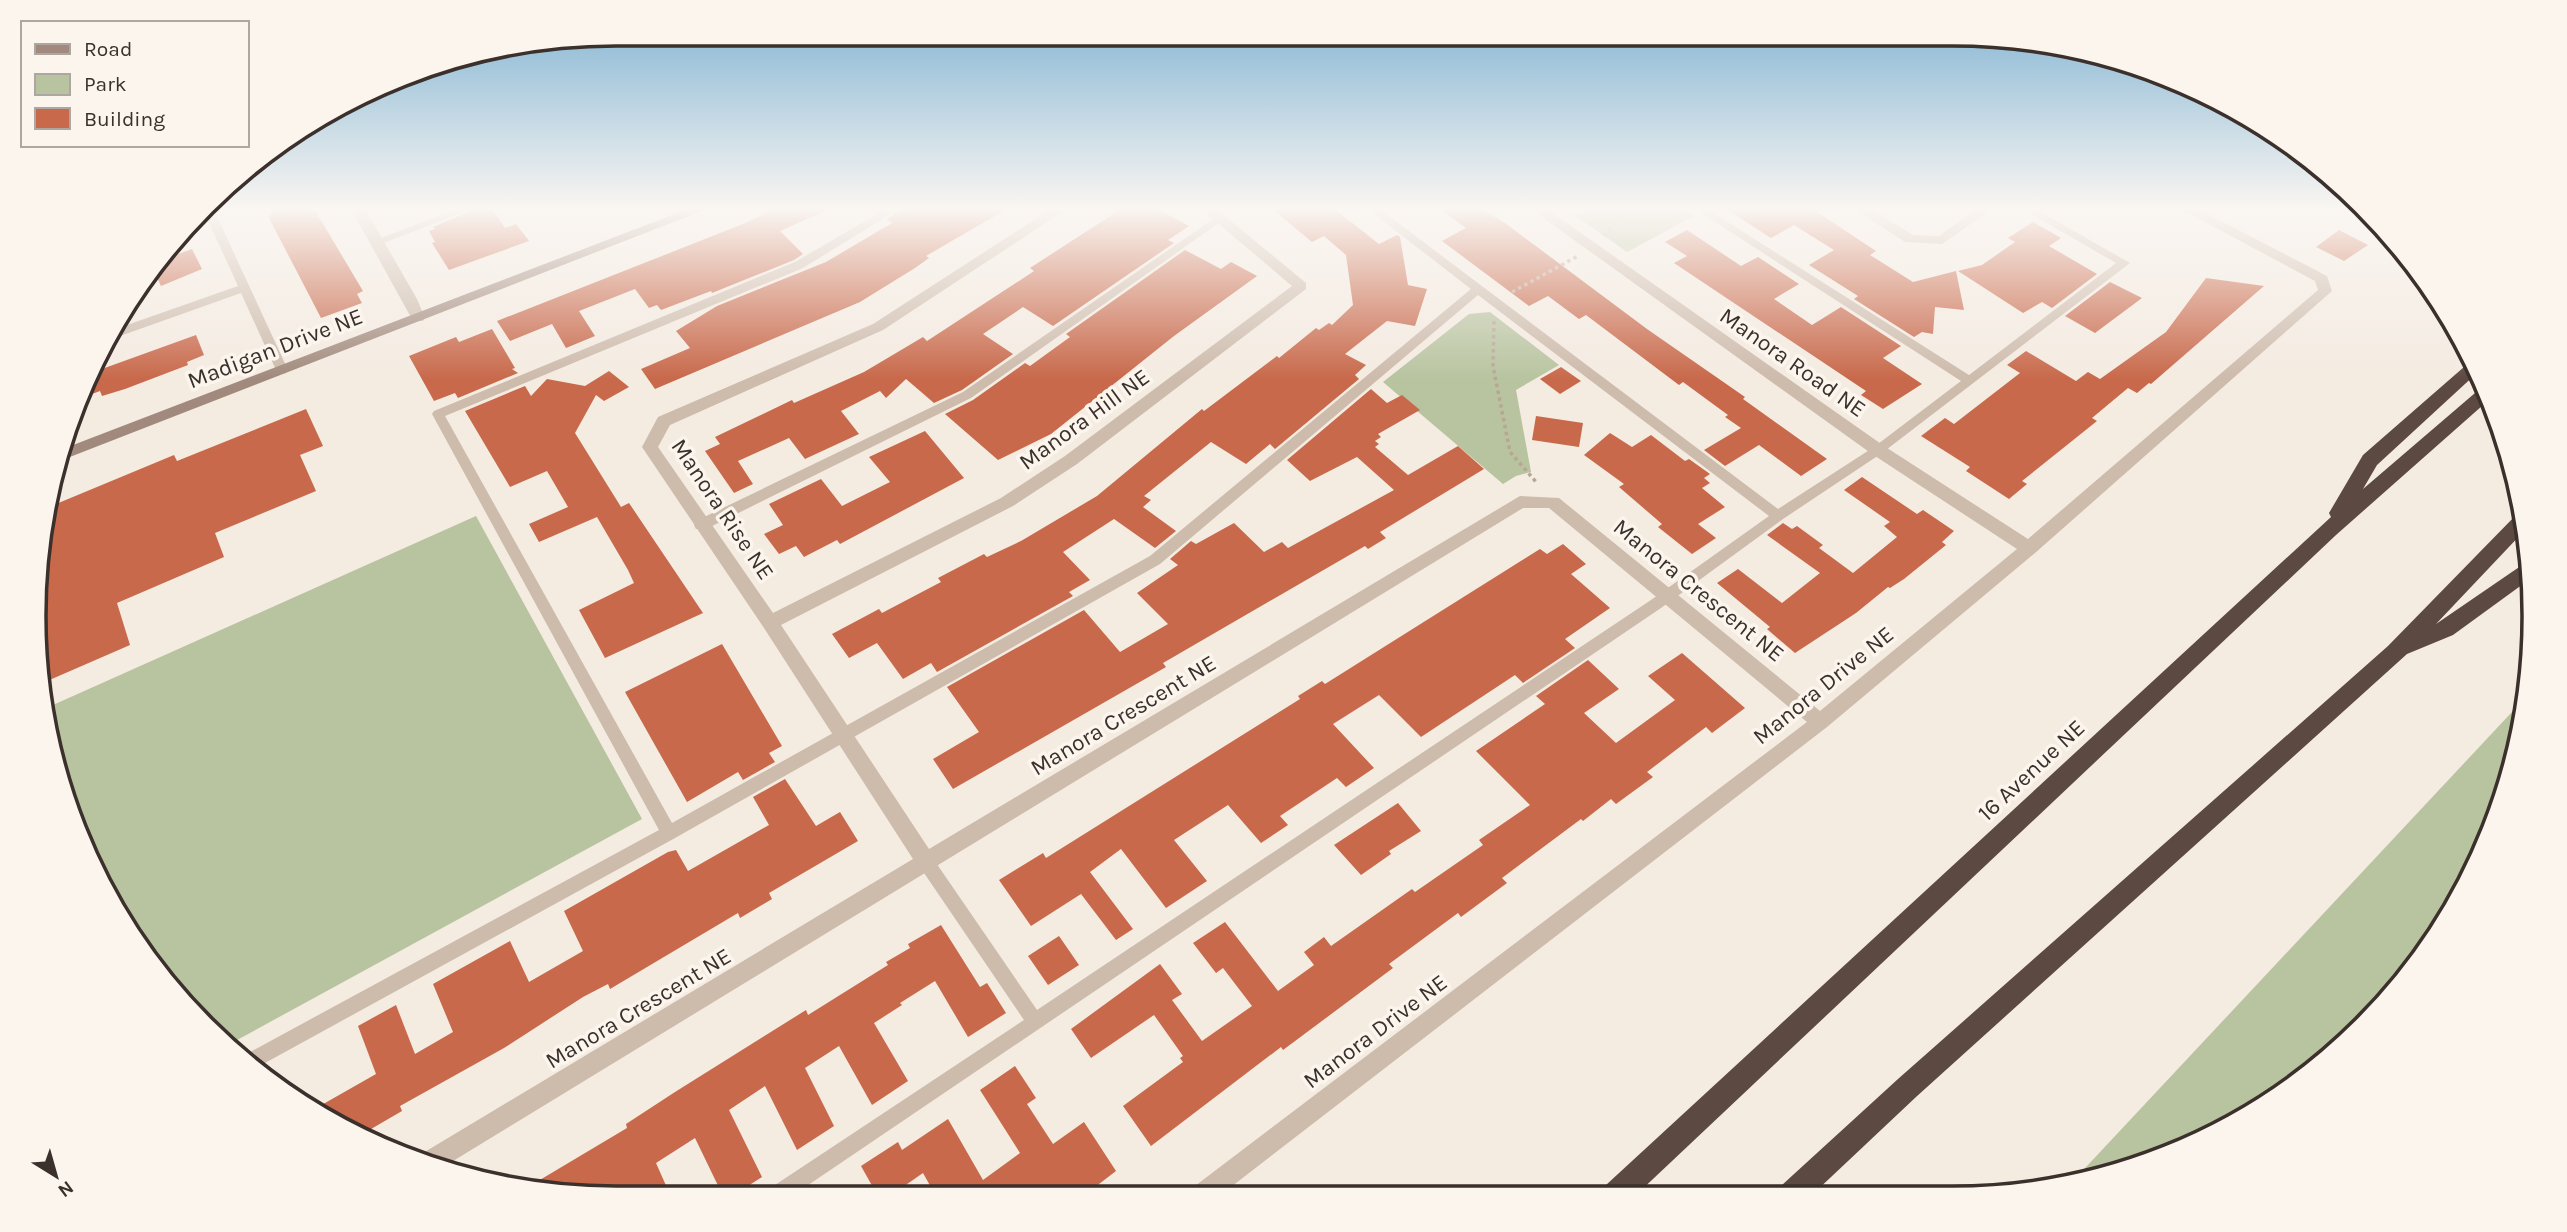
<svg xmlns="http://www.w3.org/2000/svg" width="2567" height="1232" font-family="Karla,sans-serif">
<rect width="100%" height="100%" fill="#f4ebe1"/>
<path fill="#b8c4a0" d="M1589,207H1681L1694,216L1627,252L1574,215Z
M1490,312L1559,365L1516,390L1531,472L1516,476L1503,484L1383,382L1469,314Z
M476,516L642,819L226,1046L204,1028L94,874L44,709Z
M2526,697L2522,730L2489,839L2423,954L2381,1003L2305,1079L2174,1155L2072,1182Z"/>
<path fill="#c8694b" d="M270,207H313L363,291L357,294L362,303L321,318L268,216L273,214Z
M480,207H491L505,228L516,224L529,241L449,270L432,243L435,242L429,231L435,229L433,227Z
M778,207H834L780,231L803,254L794,260L712,293L711,291L661,310L657,305L649,308L635,289L579,311L595,336L566,348L552,324L510,341L497,321L743,224Z
M904,207H1010L926,256L929,258L915,268L860,302L655,389L641,369L690,348L676,331L717,306L826,262L892,223L887,219Z
M1124,207H1154L1189,226L1168,240L1174,243L1053,326L1023,307L983,334L1013,354L962,390L934,403L906,379L886,398L880,391L841,411L859,434L805,459L789,438L738,461L753,484L734,493L705,451L720,444L715,437L792,400L794,403L864,372L923,337L927,341L1025,277L1034,271L1030,268Z
M1270,207H1332L1379,244L1397,235L1400,237L1408,285L1427,289L1415,326L1387,321L1345,354L1366,365L1355,375L1359,379L1275,449L1270,444L1246,464L1211,442L1144,496L1151,500L1143,507L1176,531L1155,548L1114,519L1063,552L1090,580L1069,592L1073,596L937,672L931,663L903,679L877,643L849,658L832,634L879,609L882,613L941,582L938,578L984,554L987,557L1021,541L1097,496L1202,409L1204,411L1277,356L1279,358L1316,328L1319,330L1329,323L1332,325L1353,305L1346,255L1324,236L1312,242Z
M1437,207H1479L1505,223L1647,329L1745,397L1743,399L1827,459L1801,476L1759,445L1725,466L1704,450L1741,428L1725,417L1728,415L1683,382L1679,385L1586,315L1579,319L1548,296L1529,306L1442,241L1466,228Z
M1723,207H1826L1817,212L1876,251L1870,255L1913,282L1956,271L1964,310L1935,307L1933,334L1922,332L1914,337L1854,299L1858,296L1809,265L1834,250L1794,225L1771,238Z
M2033,222L2061,238L2049,246L2097,274L2052,308L2042,302L2023,313L1958,271L1982,265L2015,242L2008,238Z
M1687,230L1741,266L1758,257L1799,284L1774,299L1812,325L1841,307L1901,346L1883,358L1922,384L1883,409L1861,395L1866,391L1674,263L1687,256L1665,242Z
M2339,230L2368,245L2344,261L2316,247Z
M192,249L202,269L161,286L153,269L172,261L170,257Z
M1185,250L1221,269L1231,262L1257,276L1174,336L1051,434L998,460L945,414L973,400L1025,363L1030,366L1070,337L1066,334Z
M2206,278L2264,286L2151,384L2149,383L2137,393L2128,388L2092,418L2097,421L2022,481L2027,484L2009,499L1966,471L1970,467L1921,436L1945,418L1954,424L2020,373L2007,365L2026,351L2076,381L2088,372L2100,379L2166,332Z
M2110,282L2142,298L2095,333L2065,316Z
M492,329L515,368L512,369L518,373L458,398L455,393L434,401L409,356L456,337L459,342Z
M196,335L204,355L187,362L188,365L125,389L102,396L100,391L76,400L88,374Z
M1561,367L1581,381L1560,394L1540,379Z
M609,371L629,387L604,401L596,395L575,433L621,507L629,503L703,613L605,658L579,610L634,583L628,570L597,517L539,542L529,524L568,507L547,471L510,487L465,411L525,386L531,396L547,379L585,386Z
M1371,389L1387,403L1402,395L1420,410L1378,434L1381,437L1375,441L1379,444L1375,447L1408,475L1458,446L1484,469L1380,532L1386,538L1368,549L1365,546L1163,663L1166,667L953,789L933,759L979,732L947,687L1084,610L1120,652L1168,624L1137,593L1178,565L1170,559L1191,541L1196,544L1234,523L1264,552L1282,542L1288,548L1394,490L1357,457L1310,481L1287,460Z
M306,409L323,446L300,455L316,491L215,533L224,557L117,603L130,645L38,685L44,509L174,455L177,461Z
M1536,416L1583,423L1579,447L1532,440Z
M925,431L964,478L840,544L837,540L804,557L796,546L779,554L764,534L783,525L769,504L821,479L842,506L890,482L869,457Z
M1610,433L1632,447L1651,435L1685,461L1689,459L1710,474L1704,478L1710,483L1702,488L1725,507L1698,524L1716,538L1692,554L1658,527L1662,524L1619,487L1624,484L1584,455Z
M1862,477L1917,514L1923,510L1954,531L1942,542L1946,545L1904,579L1890,588L1888,587L1856,613L1795,653L1767,629L1770,627L1717,583L1738,569L1782,603L1820,573L1767,535L1783,523L1792,529L1797,526L1823,545L1819,548L1853,573L1897,537L1884,526L1890,522L1844,490Z
M1563,544L1586,564L1571,574L1610,608L1565,639L1575,648L1523,683L1515,675L1421,737L1379,695L1333,724L1374,768L1346,787L1337,778L1280,816L1288,825L1261,843L1228,805L1174,840L1207,881L1166,908L1121,849L1090,872L1133,929L1116,940L1081,894L1031,926L999,880L1043,853L1046,858L1300,699L1298,696L1322,681L1325,684L1540,549L1547,554Z
M722,644L782,746L769,753L775,762L743,780L738,772L687,802L625,692Z
M1682,653L1745,708L1712,733L1706,727L1647,772L1653,777L1616,804L1611,799L1583,821L1581,819L1502,878L1507,883L1461,917L1458,913L1389,964L1393,968L1283,1050L1281,1047L1151,1146L1123,1106L1183,1062L1180,1058L1183,1056L1154,1015L1091,1058L1071,1029L1160,964L1182,994L1172,1000L1202,1041L1252,1006L1223,968L1216,973L1193,943L1225,922L1278,991L1314,965L1304,952L1324,937L1331,946L1412,889L1415,892L1483,845L1479,840L1530,805L1476,751L1545,704L1536,696L1588,660L1619,689L1584,713L1616,743L1675,700L1648,676Z
M785,779L816,826L840,812L858,841L769,893L772,899L740,918L738,913L610,989L608,984L583,997L504,1048L400,1106L402,1111L359,1136L311,1111L376,1074L358,1026L396,1005L415,1054L453,1032L433,984L510,941L529,982L583,951L564,911L668,852L676,850L688,871L769,825L753,797Z
M1398,803L1421,831L1389,851L1391,854L1361,875L1334,845Z
M941,925L980,987L987,983L1006,1013L968,1037L935,981L900,1003L902,1005L874,1023L908,1081L872,1105L839,1046L805,1068L834,1126L797,1150L765,1086L729,1110L762,1177L729,1198H724L695,1138L656,1163L672,1199H616L523,1190L627,1128L626,1124L675,1092L806,1010L808,1015L888,965L886,962L910,948L908,944Z
M1059,936L1079,965L1048,985L1028,956Z
M1015,1066L1036,1098L1027,1104L1053,1144L1084,1122L1116,1171L1082,1197L937,1198L923,1173L887,1198H879L861,1166L898,1142L902,1150L948,1119L983,1180L1020,1153L980,1090Z"/>
<g fill="none" stroke-linecap="round" stroke-linejoin="round">
<path stroke="#b9a596" stroke-width="3.5" stroke-dasharray="3.5 3.5" stroke-linecap="butt" d="M1604,236L1628,207
M1512,292L1578,256
M1494,321L1493,366L1510,452L1537,483"/>
<path fill="#cdbbac" fill-rule="evenodd" d="M211,207L214,210L288,370L286,373L282,374L276,370L241,293L106,341L110,331L238,286L205,214Z
M462,207H477L381,244L377,245L371,242Z
M889,207H902L803,268L445,416L672,823L1150,556L1471,289L1365,207H1377L1778,509L1874,447L1961,381L1692,207H1704L1969,375L2116,263L2019,207H2032L2130,263L1882,453L1783,519L1661,608L789,1198H764L766,1191L1024,1020L920,867L918,862L920,857L926,855L932,857L1037,1010L1651,600L1769,516L1478,295L1160,564L675,838L254,1069L241,1057L659,830L432,414L434,411L795,262Z
M1219,215L1224,218L1223,220L971,398L706,529H696L694,525L696,521L963,392Z"/>
<path fill="#cdbbac" fill-rule="evenodd" d="M350,207H364L417,299L425,318L423,321H413Z
M1054,207H1070L883,330L670,425L658,447L773,613L1001,498L1065,456L1292,286L1199,207H1214L1306,283V289L1077,464L1013,506L781,625L929,849L1520,496L1559,498L1820,711L2017,549L1872,454L1528,207H1544L1884,446L2028,539L2318,290L2315,281L2177,207H2194L2327,276L2332,291L2035,553L1827,727L1218,1197H1188L1191,1189L1807,722L1549,508H1523L440,1169L416,1161L418,1156L913,859L764,628L642,447L658,417L873,324Z
M1851,207H1868L1913,235L1939,236L1979,207H1995L1942,244L1905,242Z"/>
<path fill="#a18a7d" fill-rule="evenodd" d="M693,207H712L57,462L60,450Z"/>
<path fill="#5c4a42" fill-rule="evenodd" d="M2472,360L2478,372L2377,465L2363,489L2482,387L2485,385L2491,398L2336,535L1636,1195H1602L1606,1185L2331,517L2329,513L2363,455Z
M2524,512L2525,530L2436,624L2528,561L2530,579L2453,635L2407,654L1916,1097L1813,1194L1778,1195L1782,1185L1898,1079L2388,646L2517,514Z"/>
</g>
<linearGradient id="sky" x2="0" y2="1"><stop stop-color="#7eb2d2"/><stop offset="0.55" stop-color="#faf6f2"/><stop offset="1" stop-color="#faf6f2" stop-opacity="0"/></linearGradient>
<rect width="2567" height="379" fill="url(#sky)"/>
<g text-anchor="middle" stroke-width="7" stroke-linejoin="round" paint-order="stroke">
<g font-size="23" fill="#3b302b" stroke="#fbf5ee">
<text transform="translate(275 348) rotate(-21)" y="8">Madigan Drive NE</text>
<text transform="translate(1793 362) rotate(35)" y="8">Manora Road NE</text>
<text transform="translate(1084 419) rotate(-36)" y="8">Manora Hill NE</text>
<text transform="translate(723 509) rotate(56)" y="8">Manora Rise NE</text>
<text transform="translate(1699 590) rotate(39)" y="8">Manora Crescent NE</text>
<text transform="translate(1823 685) rotate(-39)" y="8">Manora Drive NE</text>
<text transform="translate(1123 715) rotate(-31)" y="8">Manora Crescent NE</text>
<text transform="translate(2031 770) rotate(-43)" y="8">16 Avenue NE</text>
<text transform="translate(638 1008) rotate(-31)" y="8">Manora Crescent NE</text>
<text transform="translate(1375 1031) rotate(-37)" y="8">Manora Drive NE</text>
</g>
</g>
<path d="M0 0H2567V1232H0ZM616 46H1952A570 570 0 0 1 2522 616V616A570 570 0 0 1 1952 1186H616A570 570 0 0 1 46 616V616A570 570 0 0 1 616 46Z" fill="#fbf5ee" fill-rule="evenodd"/>
<path fill="none" stroke="#3b302b" stroke-width="3.5" d="M616 46H1952A570 570 0 0 1 2522 616V616A570 570 0 0 1 1952 1186H616A570 570 0 0 1 46 616V616A570 570 0 0 1 616 46Z"/>
<rect x="21" y="21" width="228" height="126" fill="#fbf5ee" stroke="#aea6a0" stroke-width="2"/>
<rect x="35" y="44" width="35" height="10" fill="#a18a7d" stroke="#aea6a0" stroke-width="2"/>
<text x="84" y="56" font-size="21" fill="#3b302b">Road</text>
<rect x="35" y="74" width="35" height="21" fill="#b8c4a0" stroke="#aea6a0" stroke-width="2"/>
<text x="84" y="91" font-size="21" fill="#3b302b">Park</text>
<rect x="35" y="108" width="35" height="21" fill="#c8694b" stroke="#aea6a0" stroke-width="2"/>
<text x="84" y="126" font-size="21" fill="#3b302b">Building</text>
<g transform="translate(56 1176) rotate(143)" stroke="#fbf5ee" stroke-width="5" paint-order="stroke">
<path d="M0-5L12 26L0 18L-12 26Z" fill="#3b302b"/>
<text y="-10" font-size="19" font-weight="bold" text-anchor="middle" fill="#3b302b">N</text>
</g>
</svg>
